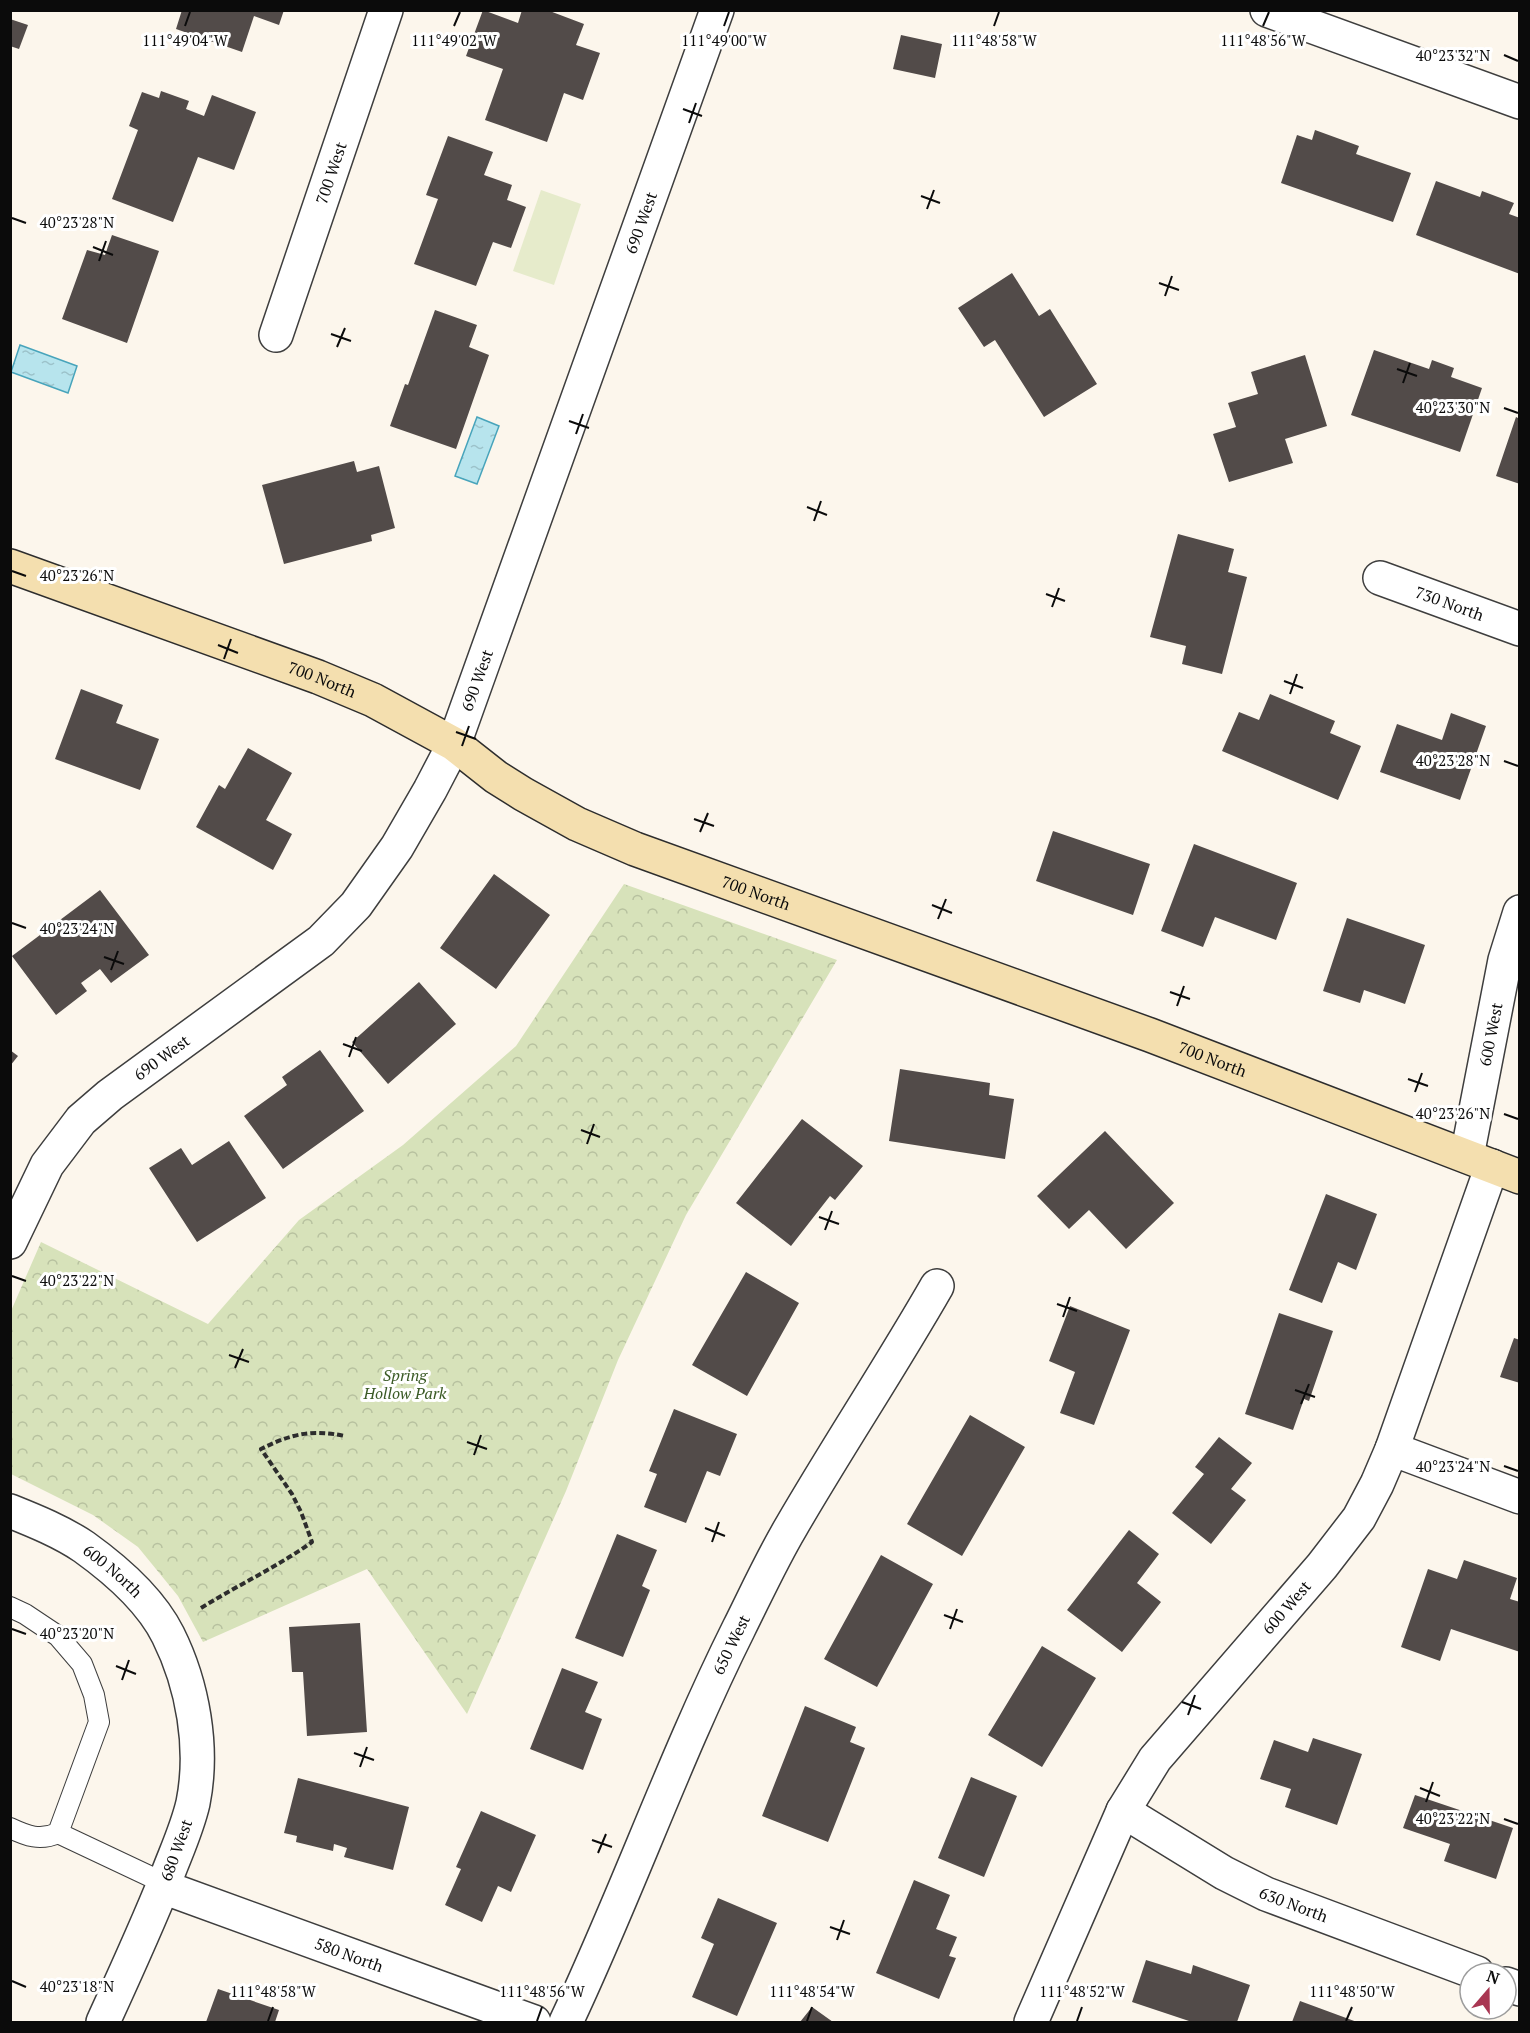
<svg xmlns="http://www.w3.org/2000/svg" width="1530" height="2033" font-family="'PT Serif',serif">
<defs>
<pattern id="park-crowns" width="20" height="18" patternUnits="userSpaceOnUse" patternTransform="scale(1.5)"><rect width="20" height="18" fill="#d7e2ba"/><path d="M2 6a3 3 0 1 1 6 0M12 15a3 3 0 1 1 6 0" fill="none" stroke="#b7c19f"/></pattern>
<pattern id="water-ripples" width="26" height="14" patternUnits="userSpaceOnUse" patternTransform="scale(1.5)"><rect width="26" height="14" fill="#b7e4ed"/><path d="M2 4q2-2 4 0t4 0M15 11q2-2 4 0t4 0" fill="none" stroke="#9cc2ca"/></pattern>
</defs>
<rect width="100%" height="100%" fill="#fcf6ec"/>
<path fill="url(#park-crowns)" d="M624,884L837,960L686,1215L618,1360L566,1491L467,1714L367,1569L203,1642L178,1596L138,1547L93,1515L11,1474V1311L41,1242L208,1324L299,1220L403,1145L516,1046Z"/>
<path fill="#e6ebcb" d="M541,190L581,204L554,285L513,271Z"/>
<path fill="url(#water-ripples)" stroke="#48a4bb" stroke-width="1.5" d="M20,345L77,366L68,393L11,372Z
M477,417L499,426L477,484L455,476Z"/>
<path fill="#524b49" d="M182,10H284L279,25L254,16L242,52L176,29Z
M483,10L518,23L522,10H547L584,24L576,45L600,53L583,100L564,93L547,142L485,120L503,69L466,56Z
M10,19L28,25L19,49L10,46Z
M901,35L942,44L935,78L893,69Z
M161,91L189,101L186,109L204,116L212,95L256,112L234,170L198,157L173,222L112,199L138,130L129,126L142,92L159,98Z
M1315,130L1359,146L1356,154L1411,173L1393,222L1281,183L1297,135L1312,140Z
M448,136L493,152L484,175L512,185L507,200L526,207L511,248L493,242L476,286L414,264L438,199L426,195Z
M1436,181L1480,197L1482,191L1514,203L1509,214L1520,218V274L1416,235Z
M112,235L159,251L127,343L62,319L87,250L105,255Z
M1012,273L1039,316L1050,309L1097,384L1044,417L995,340L984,347L958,308Z
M435,310L477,325L469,347L489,355L456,449L390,426L405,384L408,385Z
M1374,350L1429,369L1432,360L1454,368L1451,377L1482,388L1460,452L1351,415Z
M1305,355L1327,426L1285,439L1293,463L1229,482L1213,434L1236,427L1228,403L1258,394L1251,372Z
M1516,417L1520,419V484L1496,476Z
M354,461L357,472L379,466L395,528L371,535L372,541L284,564L262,485Z
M1178,534L1234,549L1228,572L1247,577L1222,674L1182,664L1186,646L1150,637Z
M81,689L123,705L116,723L159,739L140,790L55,759Z
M1270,694L1335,721L1330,733L1361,746L1338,800L1222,751L1239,712L1259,720Z
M1451,713L1486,726L1460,800L1380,772L1397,724L1442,740Z
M248,748L292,773L266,820L292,834L273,870L196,827L219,785L225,789Z
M1053,831L1150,864L1133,915L1036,881Z
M1194,844L1297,883L1276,940L1215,917L1203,947L1161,931Z
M494,874L550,915L496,989L440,948Z
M100,890L149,955L111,983L100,969L81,983L87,991L56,1015L12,956Z
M1347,918L1425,945L1405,1004L1364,990L1360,1003L1323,991Z
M419,982L456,1024L388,1084L352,1042Z
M10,1050L18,1056L10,1066Z
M320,1050L364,1111L283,1169L244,1116L287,1085L282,1077Z
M900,1069L990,1083L989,1095L1014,1099L1005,1159L889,1141Z
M802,1119L863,1166L835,1200L830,1196L791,1246L736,1203Z
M1105,1131L1174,1203L1126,1249L1089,1210L1069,1229L1037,1196Z
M229,1141L266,1198L197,1242L149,1168L181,1148L192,1165Z
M1326,1194L1377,1214L1356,1270L1338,1262L1322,1303L1289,1290Z
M746,1272L799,1303L747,1396L692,1365Z
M1070,1306L1130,1330L1094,1425L1060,1413L1075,1372L1049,1361Z
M1279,1313L1333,1331L1309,1401L1304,1399L1293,1430L1245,1414Z
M1514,1338L1520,1340V1383L1500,1377Z
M674,1409L737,1434L720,1476L707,1471L686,1523L644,1507L657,1474L649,1471Z
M970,1415L1025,1447L962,1556L907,1524Z
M1219,1437L1252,1463L1231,1489L1246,1500L1211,1544L1172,1513L1204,1474L1195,1467Z
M1129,1530L1159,1554L1137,1583L1161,1602L1122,1652L1067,1610Z
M617,1534L657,1550L642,1586L650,1590L623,1657L575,1638Z
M881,1555L933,1584L877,1687L824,1659Z
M1464,1560L1517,1578L1510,1599L1520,1602V1652L1451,1629L1440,1661L1401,1647L1428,1569L1457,1579Z
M360,1623L367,1732L307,1736L303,1672H292L289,1627Z
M1042,1646L1096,1678L1042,1767L988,1735Z
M562,1668L598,1682L585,1712L602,1719L583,1770L530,1749Z
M805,1706L856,1727L850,1742L865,1748L828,1842L762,1816Z
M1313,1738L1362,1754L1337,1825L1285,1807L1291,1789L1260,1779L1274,1740L1308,1752Z
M971,1777L1017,1796L984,1877L938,1858Z
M298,1778L409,1807L393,1870L344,1857L347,1848L334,1844L333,1851L296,1842L297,1836L284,1833Z
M1415,1795L1513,1828L1496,1879L1444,1861L1450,1844L1403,1828Z
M481,1811L536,1835L511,1892L498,1886L482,1922L445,1905L461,1869L456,1867Z
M914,1880L950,1895L936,1929L957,1937L949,1956L956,1958L939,1999L876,1973Z
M718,1898L777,1923L737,2016L692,1997L714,1944L701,1938Z
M1146,1960L1191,1974L1193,1965L1250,1985L1237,2022H1192L1132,2002Z
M218,1989L279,2010L275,2022H206Z
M1300,2001L1357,2022H1292Z
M812,2007L833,2022H800Z"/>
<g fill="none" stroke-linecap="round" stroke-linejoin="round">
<defs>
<path id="lane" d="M10,1607L25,1614L58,1636L82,1664L94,1695L99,1722L58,1833L164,1883
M10,1828C27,1836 40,1841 58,1833"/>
<g id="street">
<path d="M1267,10L1520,102"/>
<path id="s1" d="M276,335L386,10"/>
<path id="s2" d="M1380,578L1520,629"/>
<path id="s3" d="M1467,1156L1505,960L1520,912"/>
<path id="s4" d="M10,1242L47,1165L81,1120L110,1095L321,941L356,905L397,847L430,790L454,744L717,10"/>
<path d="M1392,1449L1520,1497"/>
<path id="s5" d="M10,1511C35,1521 62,1532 84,1547C116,1570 150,1599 168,1635C193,1685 204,1748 193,1803C187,1829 176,1852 167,1876C147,1926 125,1974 103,2022"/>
<path id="s6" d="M1123,1811L1224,1873L1266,1894L1477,1973"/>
<path id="s7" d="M163,1887L534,2022"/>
<path d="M1506,1984L1520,1989"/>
<path id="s8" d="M566,2022C627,1893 675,1756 739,1628C756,1594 772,1559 791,1527C838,1446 890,1368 937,1286"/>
<path id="s9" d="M1031,2022L1123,1811L1155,1759L1322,1566L1359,1518L1377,1484L1392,1449L1492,1166"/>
</g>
<g id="secondary">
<path id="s10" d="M10,566L318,677L373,700L454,744L496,777L523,794L577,824L635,849L1150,1035L1520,1177"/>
</g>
</defs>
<use href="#lane" stroke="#3e3e3e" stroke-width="22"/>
<use href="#street" stroke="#3e3e3e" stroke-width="36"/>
<use href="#secondary" stroke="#2d2d2d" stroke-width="36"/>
<path stroke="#2d2d2d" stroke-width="4" stroke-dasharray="6 3" stroke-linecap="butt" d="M201,1608C238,1585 277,1567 312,1542L301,1512L292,1494L261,1449C291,1434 311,1429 345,1436"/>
<use href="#lane" stroke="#fff" stroke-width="20"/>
<use href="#street" stroke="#fff" stroke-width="33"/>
<use href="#secondary" stroke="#f4dfaf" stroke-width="33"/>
</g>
<path fill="none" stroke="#0b0b0b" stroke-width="2" d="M185,26L190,12M454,26L460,12M724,26L729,12M994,26L999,12M1263,26L1269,12M1504,55L1518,61M683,109L702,116M689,123L696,103M921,196L940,203M927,209L934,190M12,218L26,223M93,247L113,255M99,261L106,241M1159,283L1179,290M1165,296L1172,276M331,334L351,341M337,347L345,328M1397,369L1417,376M1403,383L1410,363M1504,408L1518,413M569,421L589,428M576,434L583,414M807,507L827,515M814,521L821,501M12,571L26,576M1046,594L1065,601M1052,607L1059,588M218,645L238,653M224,659L231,639M1284,681L1303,688M1290,694L1297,674M456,732L476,739M462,746L469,726M1504,761L1518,766M694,819L714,826M700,832L708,813M932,905L952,913M938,919L946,899M12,923L26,928M104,957L124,964M111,970L118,951M1170,992L1190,999M1177,1006L1184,986M343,1044L362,1051M349,1057L356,1037M1408,1079L1428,1086M1415,1092L1422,1073M1504,1114L1518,1119M581,1130L600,1137M587,1144L594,1124M819,1217L839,1224M825,1230L832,1211M12,1276L26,1281M1057,1304L1077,1311M1063,1317L1070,1297M229,1355L249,1362M235,1368L243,1349M1295,1390L1315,1397M1301,1404L1309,1384M467,1442L487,1449M474,1455L481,1435M1504,1466L1518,1471M705,1528L725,1536M712,1542L719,1522M944,1615L963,1622M12,1629L26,1634M950,1629L957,1609M116,1666L136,1674M122,1680L129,1660M1182,1702L1201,1709M1188,1715L1195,1695M354,1753L374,1760M360,1767L367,1747M1420,1788L1440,1796M1426,1802L1433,1782M1504,1819L1518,1824M592,1840L612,1847M598,1853L606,1834M830,1927L850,1934M837,1940L844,1920M12,1981L26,1987M268,2021L273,2007M537,2021L542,2007M807,2021L812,2007M1077,2021L1082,2007M1346,2021L1352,2007"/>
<g text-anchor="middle" stroke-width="6" stroke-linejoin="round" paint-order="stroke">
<g font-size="16" fill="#0b0b0b" stroke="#fff">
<text dy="6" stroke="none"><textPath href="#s1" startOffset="171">700 West</textPath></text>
<text dy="6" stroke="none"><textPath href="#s4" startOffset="1234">690 West</textPath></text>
<text dy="6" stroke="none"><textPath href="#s2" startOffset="74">730 North</textPath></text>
<text dy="6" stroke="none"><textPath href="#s10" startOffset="332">700 North</textPath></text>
<text dy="6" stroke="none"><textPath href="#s4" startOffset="748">690 West</textPath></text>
<text dy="6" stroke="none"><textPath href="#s10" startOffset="818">700 North</textPath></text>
<text dy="6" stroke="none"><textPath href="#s3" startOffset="124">600 West</textPath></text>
<text dy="6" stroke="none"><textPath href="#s4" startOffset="244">690 West</textPath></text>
<text dy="6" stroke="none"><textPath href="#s10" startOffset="1304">700 North</textPath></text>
<text dy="6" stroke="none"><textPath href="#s5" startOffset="120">600 North</textPath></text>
<text dy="6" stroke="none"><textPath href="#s9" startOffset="492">600 West</textPath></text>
<text dy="6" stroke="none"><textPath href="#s8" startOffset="412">650 West</textPath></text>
<text transform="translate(176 1850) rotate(-70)" y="6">680 West</text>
<text dy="6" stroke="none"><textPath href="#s6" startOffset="195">630 North</textPath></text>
<text dy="6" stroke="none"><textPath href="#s7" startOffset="198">580 North</textPath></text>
</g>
<g font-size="16" font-style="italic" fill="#3a5a25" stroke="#fff">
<text x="405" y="1381">Spring<tspan x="405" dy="18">Hollow Park</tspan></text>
</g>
</g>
<g font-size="15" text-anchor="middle" fill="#0b0b0b" stroke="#fff" stroke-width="6" stroke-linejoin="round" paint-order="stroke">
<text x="454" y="46">111°49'02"W</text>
<text x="185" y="46">111°49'04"W</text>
<text x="724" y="46">111°49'00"W</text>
<text x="994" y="46">111°48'58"W</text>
<text x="1263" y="46">111°48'56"W</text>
<text x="1453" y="61">40°23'32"N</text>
<text x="77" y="228">40°23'28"N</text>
<text x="1453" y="413">40°23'30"N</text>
<text x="77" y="581">40°23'26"N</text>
<text x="1453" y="766">40°23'28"N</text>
<text x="77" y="934">40°23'24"N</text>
<text x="1453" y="1119">40°23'26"N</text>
<text x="77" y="1286">40°23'22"N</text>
<text x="1453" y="1472">40°23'24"N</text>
<text x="77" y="1639">40°23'20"N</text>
<text x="1453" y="1824">40°23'22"N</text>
<text x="77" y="1992">40°23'18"N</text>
<text x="273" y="1997">111°48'58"W</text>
<text x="542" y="1997">111°48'56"W</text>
<text x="812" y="1997">111°48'54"W</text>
<text x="1082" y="1997">111°48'52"W</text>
<text x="1352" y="1997">111°48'50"W</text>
</g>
<rect width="1530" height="2033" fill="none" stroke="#0b0b0b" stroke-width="24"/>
<g transform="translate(1488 1991) rotate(20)"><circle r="28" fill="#ffffff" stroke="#9d9d9d" stroke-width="1.5"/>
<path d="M0-4.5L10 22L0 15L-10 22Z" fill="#a93652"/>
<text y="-9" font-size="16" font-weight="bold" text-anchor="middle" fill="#0b0b0b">N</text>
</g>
</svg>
